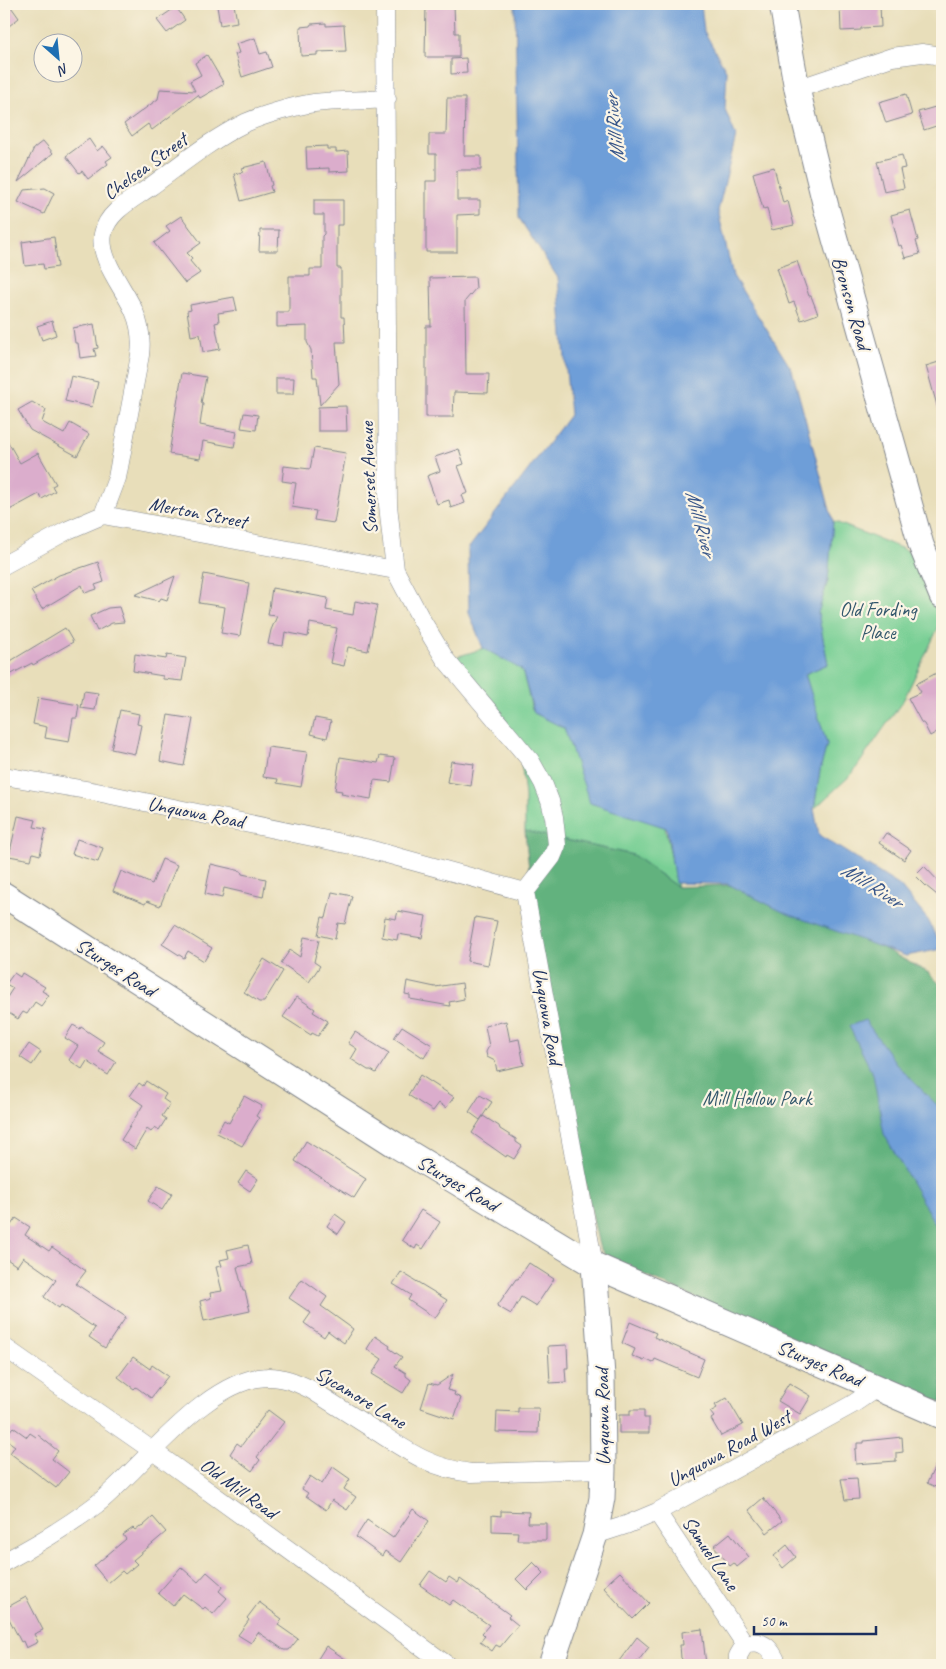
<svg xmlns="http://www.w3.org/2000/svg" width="946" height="1669" font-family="Caveat,sans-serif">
<rect width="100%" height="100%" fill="#fcf5e5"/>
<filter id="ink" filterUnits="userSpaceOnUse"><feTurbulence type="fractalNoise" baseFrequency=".02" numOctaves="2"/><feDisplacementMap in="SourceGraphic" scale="10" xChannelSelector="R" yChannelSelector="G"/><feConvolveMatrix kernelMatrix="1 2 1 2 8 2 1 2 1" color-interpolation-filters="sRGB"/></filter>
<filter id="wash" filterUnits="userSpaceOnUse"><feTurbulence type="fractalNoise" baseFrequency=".0096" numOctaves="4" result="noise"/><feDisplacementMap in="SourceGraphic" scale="20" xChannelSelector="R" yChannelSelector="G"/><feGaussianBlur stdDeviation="1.12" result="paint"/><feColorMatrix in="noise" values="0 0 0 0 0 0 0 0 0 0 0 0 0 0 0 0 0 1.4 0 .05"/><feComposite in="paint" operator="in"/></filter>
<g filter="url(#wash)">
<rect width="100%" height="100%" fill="#e8deba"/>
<path fill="#78cf94" stroke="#4a7f79" d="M833,521L911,552L941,622L904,699L852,774L814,809L820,770L827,744L805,674L828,664L818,613L828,580Z
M488,647L522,670L532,709L567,728L665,827L677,887L633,855L525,831V797L519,741L456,657Z"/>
<path fill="#62b27e" stroke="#3e706e" d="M525,831L633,855L677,887L730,885L883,948L929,973L942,986V1403L899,1383L831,1358L610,1260L604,1254L599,1246L527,914L529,869Z"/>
<path fill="#6e9ed8" stroke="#44669b" d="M515,4H701L704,31L727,72L725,109L736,136L718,211L733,276L792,370L833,521L828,580L818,613L828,664L805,674L827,744L820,770L814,809L819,835L900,886L928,920L942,946V949L906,956L785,913L728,884L675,883L667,828L590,803L564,728L534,713L522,670L483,648L469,613L468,549L570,415L558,278L519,218Z
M865,1020L898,1066L942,1110V1231L935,1224L884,1134L873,1074L849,1026Z"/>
<g id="blocks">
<path fill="#dbadcc" d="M4,4H9L19,18L4,30Z
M234,4L237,22L220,25L217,6Z
M426,4H454L455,33H459V57H425Z
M840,4H880L881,27L861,28V30L841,31Z
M176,7L185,20L167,33L157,20Z
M326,23V26L344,25L346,51L317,52V55L301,56L300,27L310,26L311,24Z
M255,38L260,54L267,52L272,67L242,77L235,54L239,53L236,44Z
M207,55L224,84L200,98L198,95L152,130L148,124L132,136L124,124L158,99L160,89L195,91L190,81L201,75L195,63Z
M466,58L467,73L451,74V59Z
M906,94L912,115L886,123L879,102Z
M447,98H465L464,156H481V170H457V200H480V214L457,215V252H426V181H436V154H429V134H446Z
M942,105V124L924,130L918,112Z
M89,139L97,151L103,146L112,157L106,161L108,164L88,179L82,171L79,173L66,156Z
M43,141L53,153L18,182L34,148Z
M327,146V149H336V152L348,151L349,171L329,172V168L307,169L306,147Z
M902,155L905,168L900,169L904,188L884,192L877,161Z
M266,162L272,185L270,186L272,192L241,201L234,174L243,172L242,168Z
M774,167L783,203L788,201L794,225L772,230L767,208L763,209L753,173Z
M45,188L54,193L44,214L18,202L24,190Z
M314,200H343V225H337V268H341V317H344L345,342H336L339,384L320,405L317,377H313L311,350L307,342V326L277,327V312H289V276H310V269H322V236L324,234V215H314Z
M910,210L918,240L916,241L920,254L905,258L901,245L899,246L891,215Z
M181,216L201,243L187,253L192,258L190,261L200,273L185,283L154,243L170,231L166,226Z
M260,230H279L278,251H259Z
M54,237L58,267L44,269L43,264L25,266L22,242Z
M797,261L809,296H811L818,314L801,320L794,302L789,304L777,268Z
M475,277L476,288L465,301L466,374H489L488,393L454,392L453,417H426V326H431L430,278Z
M234,297L237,310L218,313L219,322L215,323L220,349L203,352L200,334L191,336L187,311L191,310L190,305Z
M52,321L56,335L42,340L37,326Z
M94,324L98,348L94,349L96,356L80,358L78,343H75L73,328Z
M942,361V409H938L926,366Z
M182,373L206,377L201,403L203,404L200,425L237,432L234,447L203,441L200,459L169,454Z
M71,376L98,382L92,407L65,401Z
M276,378H294L293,394H276Z
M32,402L46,410L42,422L64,434L70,423L89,434L77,456L30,430L18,410Z
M346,406L347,431H318V407Z
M244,413L258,415L256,430L241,428Z
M4,435L20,463L38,453L56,484L52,486L55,491L42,499L39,494L4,513Z
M314,448L346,453L334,523L314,520L316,511L292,507L296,483L282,481L284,466L310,469Z
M459,449L464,464L458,466L468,493L462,495L465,503L451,508L449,500L437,504L427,476L440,471L435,457Z
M98,562L104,582L95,585L97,589L85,593L82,585L42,609L31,591L59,575Z
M204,574L249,583L240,636L221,633L225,607L199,603Z
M175,576L167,600L161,598L159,601L135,595Z
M272,588L328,598L326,610L353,615L355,601L377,605L368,651L348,647L344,666L330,663L337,628L310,623L308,637L285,632L283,646L268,644L271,630L277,616L268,615Z
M119,607L124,622L112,623L97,631L90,616L108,608Z
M65,628L73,642L33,665L32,663L4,678V665Z
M135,654L166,659L167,655L186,658L182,681L163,679V676L133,671Z
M942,670V729L930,736L924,724L921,722L908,698L921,692L916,684Z
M84,691L98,693L95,710L81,708Z
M38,698L79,705L77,718H73L69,742L45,738L47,727L33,724Z
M120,710L139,714L137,724L141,725L135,754L111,749Z
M168,715L193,719L184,766L160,761Z
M315,718L331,721L327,738L311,734Z
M268,747L307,752L301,787L277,783L278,779L263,777Z
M380,756L395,758L391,782L374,780L371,799L341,794L342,791L335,790L340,757L378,763Z
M451,761L474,764L471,786L447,782Z
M18,816L36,820L34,827L46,829L40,855L33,853L31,860L9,856Z
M886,833L911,850L904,860L879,843Z
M77,839L103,848L98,862L72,854Z
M162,859L177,865L160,906L147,901L145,904L113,891L121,871L152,884Z
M211,864L241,871L242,874L266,879L263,897L224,888L222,898L205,894Z
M924,866L942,885V899L926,886L915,875Z
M332,892L352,896L345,924L338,923L335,939L318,935L322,917L326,918Z
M398,911L426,916L422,938L398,934L397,940L382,937L385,917L396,919Z
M475,917L497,921L488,965L467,961Z
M175,925L212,948L204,961L188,951L184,958L162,944Z
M304,937L319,940L314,962L320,966L309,982L281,963L290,950L300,957Z
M264,959L283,971L264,1002H259L244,992Z
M14,973L20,977L22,973L45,987L42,991L49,995L41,1006L35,1002L27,1014L23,1012L18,1019L4,1010V1002L13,988L6,984Z
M407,981L435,987L462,983L464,999L449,1002L450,1006L410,999V995L405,994Z
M297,997L315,1009L313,1012L328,1021L318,1036L312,1033L311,1035L283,1017Z
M506,1021L510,1041L519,1039L524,1065L497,1071L495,1061L487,1057L486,1052L489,1046L485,1026Z
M73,1025L80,1029L81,1027L104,1042L98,1051L116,1062L108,1075L87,1061L82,1069L69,1060L78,1046L65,1038Z
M402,1026L432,1045L424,1058L394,1038Z
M355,1032L389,1053L376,1073L371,1070H368L351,1059L357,1049L348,1043Z
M29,1044L41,1052L32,1065L20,1057Z
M420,1075L454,1097L446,1108L439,1103L433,1111L408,1095Z
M146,1081L166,1094L163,1099L170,1104L162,1116L166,1119L159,1130L155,1127L151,1132L147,1129L135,1149L121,1140L143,1105L130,1096L139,1083L143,1086Z
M480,1095L492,1102L480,1120L469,1112Z
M244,1096L262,1106L256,1116L259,1118L242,1146L217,1133L224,1120L229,1123Z
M483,1116L499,1126L500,1129L516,1139V1142L522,1146L514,1159L507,1155L506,1157L472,1133Z
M306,1141L366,1179L354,1198L295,1161Z
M246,1171L258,1179L250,1191L238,1183Z
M158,1186L172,1194L162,1210L148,1201Z
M421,1210L440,1222L423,1249L417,1245L415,1249L402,1240Z
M335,1214L346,1222L338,1234L327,1226Z
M16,1218L30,1227L25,1235L49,1251L52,1247L86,1271L76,1284L126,1317L105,1348L89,1337L95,1328L61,1305L59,1308L44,1297L56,1280L23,1257L17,1266L4,1257V1221L11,1225Z
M248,1245L252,1264L237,1267L243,1291H245L250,1311L204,1321L200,1301L211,1298L210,1293L222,1291L216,1267L222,1266L220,1260L229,1258L227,1250Z
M529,1263L554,1279L536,1306L521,1297L511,1314L497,1306L516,1279H518Z
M401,1272L447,1300L435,1318L408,1300L411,1295L393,1284Z
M302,1279L327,1297L321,1306L353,1329L344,1343L328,1331L324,1337L304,1323L311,1313L289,1298Z
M630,1322L656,1333L654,1337L704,1359L697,1377L655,1359L653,1363L645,1359L644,1361L632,1356L635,1349L622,1343Z
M375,1336L390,1346L389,1348L402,1357L395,1366L406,1373V1376L411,1380L403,1393L372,1374L382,1359L367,1349Z
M567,1345L568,1368H565L566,1382L550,1383L548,1346Z
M133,1357L150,1369L152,1365L168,1376L151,1398L136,1387L134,1389L118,1377Z
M453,1374L447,1390L455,1392L454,1395L461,1398L454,1419L421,1408L429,1383L437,1385Z
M789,1383L811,1396L800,1414L778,1401Z
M727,1398L743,1425L721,1436L711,1419L714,1417L710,1412L717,1408L715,1405Z
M518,1408H539L538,1433L496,1432L497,1411L518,1412Z
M268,1410L284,1422L257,1457L260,1460L252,1471L230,1454L237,1443L241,1446Z
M630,1410H644V1418H649V1433H619V1415H630Z
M13,1427L27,1437L30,1433L36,1437L38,1435L58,1451L52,1459L69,1472L56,1488L10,1453L15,1446L4,1438Z
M902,1437L903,1452L896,1453V1461L856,1464L855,1449H857V1443H864V1441Z
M942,1452V1490L927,1483Z
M333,1467L350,1479L344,1489L356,1497L347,1510L332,1500L326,1510L306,1496L308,1493L302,1489L310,1476L322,1484Z
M857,1478L859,1499L845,1500L841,1479Z
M763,1498L782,1521L767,1533L749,1510Z
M413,1509L429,1521L401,1562L385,1551L382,1556L356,1537L367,1520L393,1538Z
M501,1511L529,1512L528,1523H546V1540H517L518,1532L492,1531V1515L501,1516Z
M153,1517L166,1532L133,1560L137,1564L125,1574L122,1571L108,1583L94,1566L126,1539L123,1535L133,1528L135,1530L140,1526L142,1527Z
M730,1533L749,1557L737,1567L734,1563L730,1566L714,1546Z
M787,1545L796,1557L783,1568L774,1556Z
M533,1562L544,1573L527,1590L516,1579Z
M181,1567L198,1582L207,1572L223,1586L219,1591L227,1598L213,1614L205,1607L203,1609L183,1594L173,1606L158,1593Z
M430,1571L446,1582L449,1577L458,1583L460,1579L510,1615L508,1617L518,1625L500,1647L496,1645L492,1651L480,1642L485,1636L482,1633L489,1625L453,1600L449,1605L420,1585Z
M620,1572L649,1603L633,1619L603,1587Z
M26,1597L43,1630L34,1634L38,1642L26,1648L23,1641L21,1642L4,1609Z
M259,1602L282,1619L278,1625L298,1639L289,1650H284L258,1632L251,1643L238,1635L249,1620L247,1618Z
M702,1629L706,1665H684V1661L681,1658L680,1645H683L682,1632Z
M637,1637L649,1647L635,1665H616Z
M326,1646L354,1665H314Z"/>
</g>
</g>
<g filter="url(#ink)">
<use href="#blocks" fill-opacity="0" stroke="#82868c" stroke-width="1"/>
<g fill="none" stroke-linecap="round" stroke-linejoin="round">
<defs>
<path id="street" d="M385,4L388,505L395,570L421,619L445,659L530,760L543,783L550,801L554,817L557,845L552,857L525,892
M797,89L892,57L922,53L942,56
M103,515L117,478L140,355C142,339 140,325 134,311C124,288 98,259 103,234C107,212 133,199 150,187C180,165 212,139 245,123C263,115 294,106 314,103C338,100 363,101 387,99
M4,565L68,530L103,515L395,570
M4,776L92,791L365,848L525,892L594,1265
M4,1347L153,1451L447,1665
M657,1512L745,1644
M595,1535L626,1525L657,1512L853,1404L878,1387
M4,1562C36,1545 68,1526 97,1504C143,1467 206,1379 267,1377C282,1376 297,1383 310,1389C332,1403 354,1417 376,1431C409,1452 431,1468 471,1473L603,1469
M738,1665V1656L745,1644C764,1638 772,1650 778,1665"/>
<path id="secondary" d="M782,4L797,89L826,207L921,545L942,596
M4,895L394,1144L594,1265L942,1416
M551,1665L595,1535L602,1498L603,1469L602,1376L594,1265"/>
</defs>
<use href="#street" stroke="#82868c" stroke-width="19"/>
<use href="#secondary" stroke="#82868c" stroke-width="27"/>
<use href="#street" stroke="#fff" stroke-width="18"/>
<use href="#secondary" stroke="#fff" stroke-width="25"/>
</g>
</g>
<g text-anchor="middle" stroke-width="4.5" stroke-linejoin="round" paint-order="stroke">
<g font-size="20" fill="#1b2f5e" stroke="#fcf5e5">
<text transform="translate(145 166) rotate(-36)" y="7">Chelsea Street</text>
<text transform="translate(852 303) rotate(74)" y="7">Bronson Road</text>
<text transform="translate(368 478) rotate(-92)" y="7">Somerset Avenue</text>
<text transform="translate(198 512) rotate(11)" y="7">Merton Street</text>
<text transform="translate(196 812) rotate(11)" y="7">Unquowa Road</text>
<text transform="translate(116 967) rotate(33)" y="7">Sturges Road</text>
<text transform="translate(548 1016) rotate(80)" y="7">Unquowa Road</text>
<text transform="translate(458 1183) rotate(31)" y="7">Sturges Road</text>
<text transform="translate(820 1363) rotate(23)" y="7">Sturges Road</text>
<text transform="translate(361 1397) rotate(31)" y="7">Sycamore Lane</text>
<text transform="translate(602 1417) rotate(-91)" y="7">Unquowa Road</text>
<text transform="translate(729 1448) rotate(-29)" y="7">Unquowa Road West</text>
<text transform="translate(239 1488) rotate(36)" y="7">Old Mill Road</text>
<text transform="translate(711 1553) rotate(56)" y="7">Samuel Lane</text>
</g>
<g font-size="20" fill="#32576c" stroke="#fcf5e5">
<text x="878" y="616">Old Fording<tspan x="878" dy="23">Place</tspan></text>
<text x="757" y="1105">Mill Hollow Park</text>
</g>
<g font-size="21" font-style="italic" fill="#385689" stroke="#fcf5e5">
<text transform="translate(614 128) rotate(-96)" y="7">Mill River</text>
<text transform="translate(701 523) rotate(75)" y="7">Mill River</text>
<text transform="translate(872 885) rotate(32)" y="7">Mill River</text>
</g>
</g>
<rect width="946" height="1669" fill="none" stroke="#fcf5e5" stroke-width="20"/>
<g transform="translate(58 58) rotate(153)"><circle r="24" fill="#fcf5e5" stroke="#a2a6af"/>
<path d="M0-4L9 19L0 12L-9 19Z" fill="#1f6fb2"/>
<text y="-8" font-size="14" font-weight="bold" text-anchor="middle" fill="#1b2f5e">N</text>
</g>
<path d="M754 1626v8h122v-8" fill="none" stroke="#1b2f5e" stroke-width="2.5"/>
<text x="761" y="1626" font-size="15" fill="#1b2f5e" stroke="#fcf5e5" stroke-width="4" paint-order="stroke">50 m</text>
</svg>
